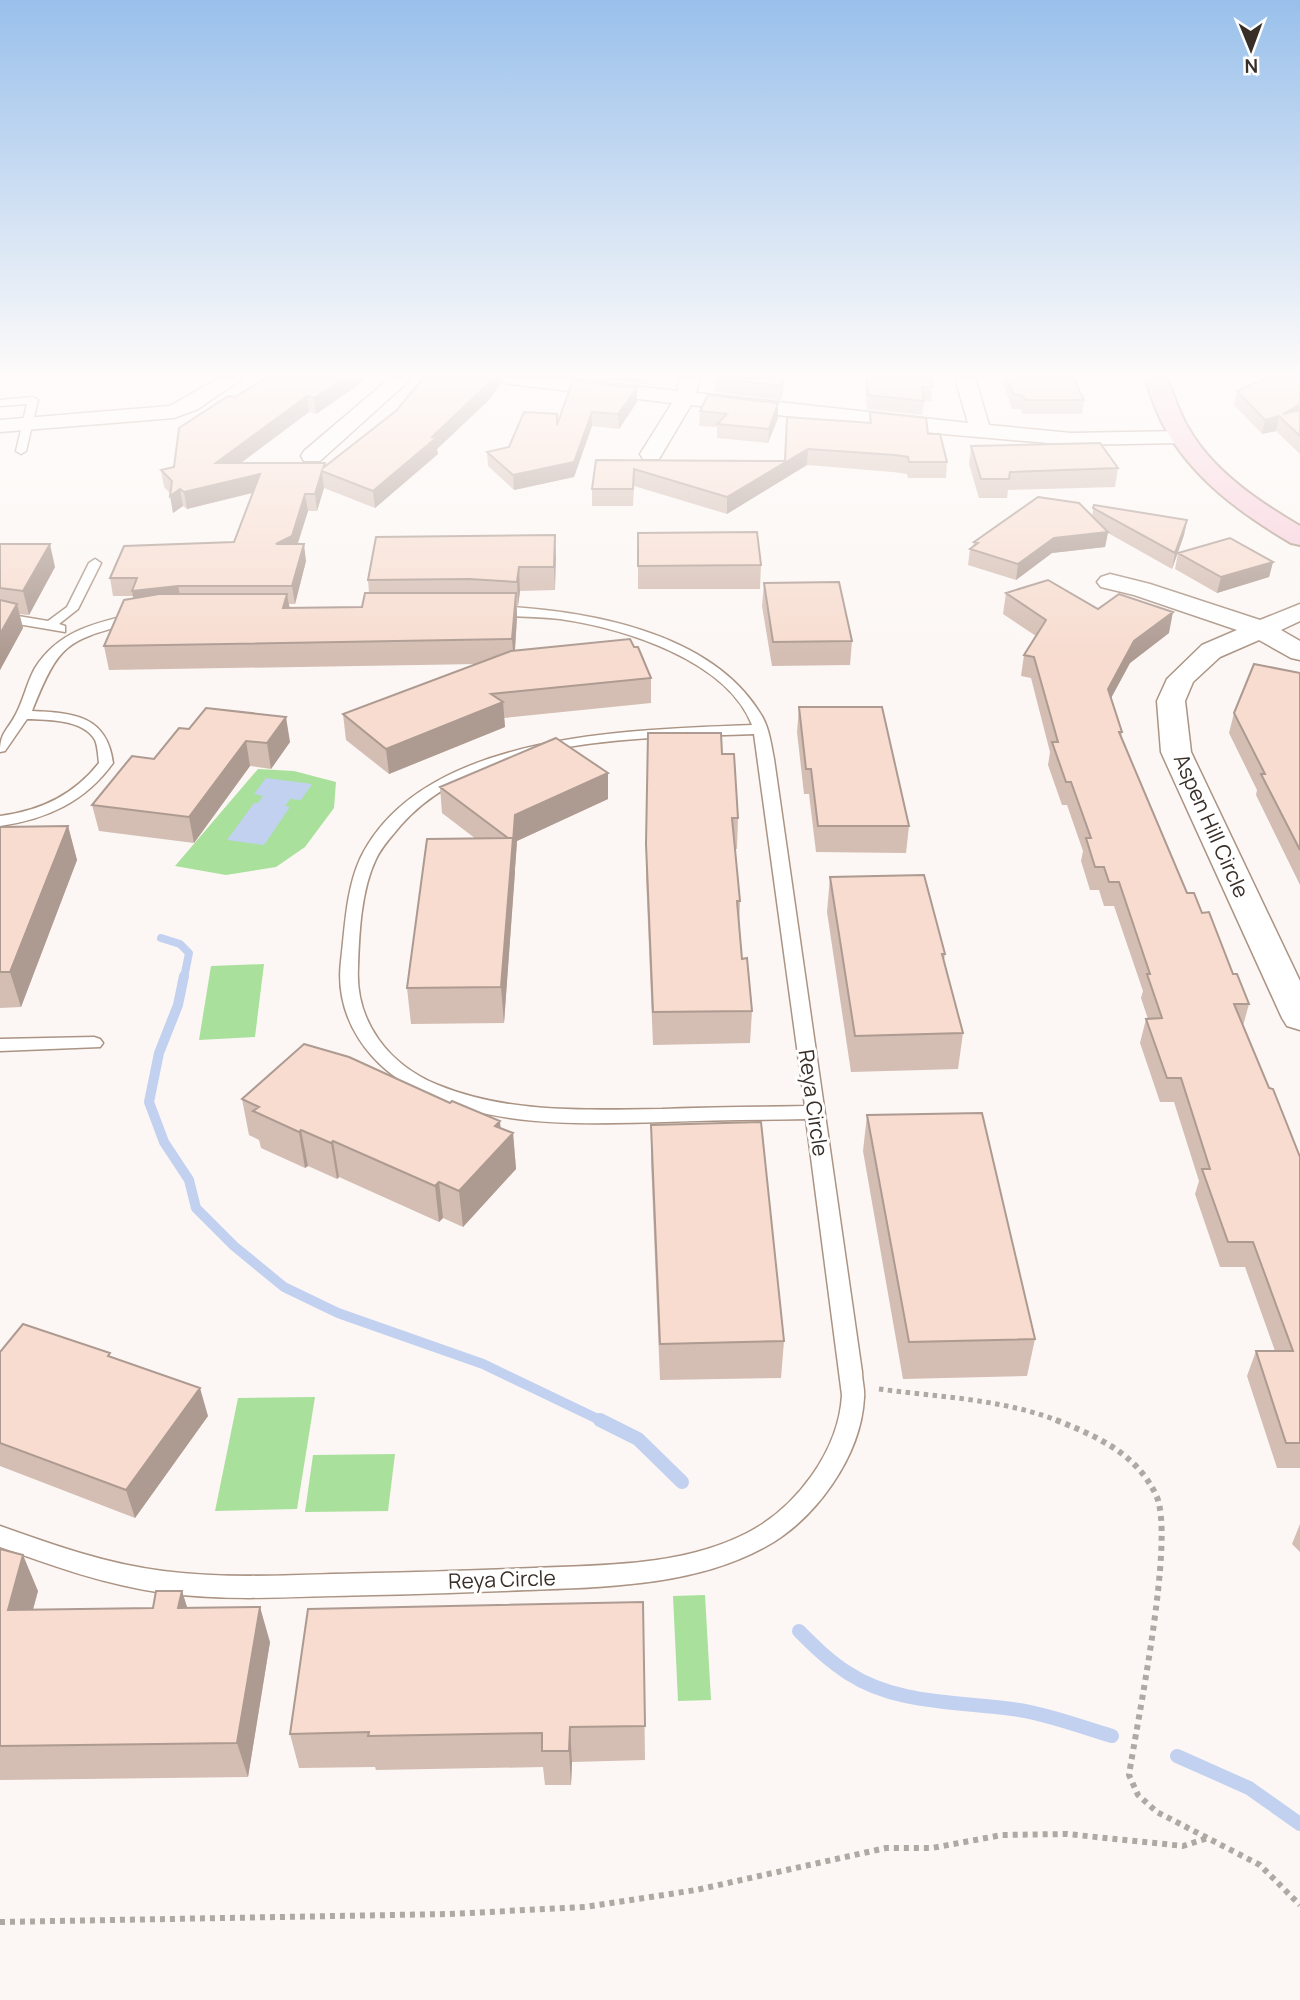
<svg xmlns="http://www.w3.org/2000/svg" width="1300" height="2000" font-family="Manrope,sans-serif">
<rect width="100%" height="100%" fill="#fcf7f4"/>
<path fill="#a9e09b" d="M258,769L294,771L336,782L334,808L305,847L276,867L226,875L175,866Z
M264,964L255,1037L199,1040L211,966Z
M315,1397L297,1509L215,1511L238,1398Z
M395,1454L388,1511L305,1512L313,1455Z
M705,1595L711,1700L678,1701L673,1596Z"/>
<path fill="#c2d1f0" d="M266,778L312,784L301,800L290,799L285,806L290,807L264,845L227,840L254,803H258L263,796L254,794Z"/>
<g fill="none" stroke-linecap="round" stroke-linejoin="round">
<path stroke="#c2d1f0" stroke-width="8" d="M161,938L180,944L189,953L184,978"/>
<path stroke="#c2d1f0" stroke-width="10" d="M184,976L178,1005L159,1053L149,1102L164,1142L189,1180L196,1208L234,1246L284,1287L338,1313L483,1364L604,1422"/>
<path stroke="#c2d1f0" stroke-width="14" d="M600,1420L638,1439L682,1482
M799,1631C814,1646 829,1661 848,1673C898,1706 962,1701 1019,1710C1051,1715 1081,1727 1112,1736
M1177,1756L1249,1788L1300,1824"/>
<defs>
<path id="lane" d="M33,397L38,400L26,451L21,454L16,451L27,404L0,406V400Z
M95,559L101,563L78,609L59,624L65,626V632L0,621V613L48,621L67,607L89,563Z
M494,606C583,610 709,630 760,713C769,726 771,744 774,759L862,1372C862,1381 865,1390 864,1398C861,1457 815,1520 765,1547C694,1586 607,1587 527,1590C476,1592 425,1594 374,1595C304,1596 233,1602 163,1593C106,1585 53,1566 0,1547V1526C53,1545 107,1564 163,1571C233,1580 304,1574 375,1573C428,1572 481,1570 534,1568C604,1565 683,1566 747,1533C796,1508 839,1451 842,1395L806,1119C759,1120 711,1120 664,1122C583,1124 495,1128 421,1092C370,1068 334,1019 341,961C345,928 346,890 360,859C421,732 631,730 752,725C727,660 623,628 560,619C537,616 512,618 489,613V607ZM754,734L805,1106C757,1107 710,1107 662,1109C588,1110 509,1114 438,1085C389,1065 355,1022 358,968C359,934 361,890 376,859C382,846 392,836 401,825C481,735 643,738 754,734Z
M137,613L142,614V620C68,641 61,638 32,711C73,713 107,715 113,763C85,802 47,819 0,826V816C40,811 74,795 99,763C98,756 98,747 95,740C83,719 48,720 27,719L5,751L0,752C0,732 8,730 16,714C24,699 27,682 35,668C59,630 96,623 137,613Z
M94,1037L100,1039L103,1043L100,1047L0,1051V1039Z"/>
<path id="street" d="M219,378H243L198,409L174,418L0,432V420L170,406Z
M390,378H412L320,461H304L301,456L304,451Z
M500,378H563L677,391L680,378H700L696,393L968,423L955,378H975L989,425L1071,433L1181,431L1189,432L1192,437L1189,442L1181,443L1071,445L944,434L691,405L659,459H643L640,454L672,403L510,384L503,382Z
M1110,574L1150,584L1260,620L1300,604V621L1281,630L1300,641V660L1291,658L1259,640L1220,657L1193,682L1185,701L1191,752L1300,981V1030L1287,1026L1282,1018L1161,752L1157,701L1167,679L1202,645L1237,630L1134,595L1101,587L1097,582L1101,577Z"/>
<path id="secondary" d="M1145,378H1167C1174,395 1179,413 1189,429C1213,471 1259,502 1300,526V545L1291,543C1242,514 1193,479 1165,428C1156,412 1151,395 1145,378Z"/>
</defs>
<use href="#lane" stroke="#ab9484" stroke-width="3"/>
<use href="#street" stroke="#ab9484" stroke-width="3"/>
<use href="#secondary" stroke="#ab9484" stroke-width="4"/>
<path stroke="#afa9a4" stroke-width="5" stroke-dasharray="4.5 4.5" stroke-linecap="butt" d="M879,1389C938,1397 1005,1399 1061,1422"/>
<path stroke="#afa9a4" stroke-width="6" stroke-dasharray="5 5" stroke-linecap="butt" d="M1056,1420C1096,1436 1136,1453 1156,1495C1176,1536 1137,1722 1129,1775L1138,1795L1157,1812L1260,1865L1300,1905
M0,1922L449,1914L585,1907L696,1890L886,1848H932L1002,1835L1067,1834L1183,1846L1208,1838"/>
<use href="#lane" fill="#fff" fill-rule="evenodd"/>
<use href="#street" fill="#fff" fill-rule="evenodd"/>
<use href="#secondary" fill="#f7cdd9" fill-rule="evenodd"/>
</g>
<path fill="#d4bdb2" d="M423,378H500L501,383L489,400L437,449L438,454L375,508L324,488L317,511H308L298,544L306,561L295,604H289L290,608L362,607L369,593L368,580L555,535V590L520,591L518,606L517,605V617L515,651L634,647L651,678V703L504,718L505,727L389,774L346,740L343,714L478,664L109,670L104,646L133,598V596H113L110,578L234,542L253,493L187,509L183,506L173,513L171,494L164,487L161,470L174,467L235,397L364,381L316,414L309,412L241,463L325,467L397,410Z
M587,378H650L649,384Z
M716,378H785L781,400L715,392Z
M865,378H932V387L931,401H924L922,415L867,409Z
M1001,378H1077L1076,385L1084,400L1082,414H1023L1020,409H1012Z
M1300,378V454L1276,431L1262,434L1234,405L1237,391Z
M637,388V402L619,429L592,426L574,477L514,490L488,466L487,452L509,447Z
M778,403V418L768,443L717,438V427L699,426L700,411Z
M870,412L928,434L947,462L946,478H908L907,474L893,472L807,465L727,514L634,486L633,506H592V489L596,460L785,461L787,417L869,423Z
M971,446L1118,468L1115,487L1008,490L1007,498H979L969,464Z
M1094,505L1187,520L1184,535L1172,569L1108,533L1105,547L1052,553L1016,580L968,565L970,549L973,547L974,542L1092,516Z
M638,533L761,565L760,589H638Z
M0,544L55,567L29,615L19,614L23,628L0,670Z
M1178,553L1273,562L1269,577L1217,593L1175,569Z
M764,583L852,641L850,665L772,666L762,606Z
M1006,593L1098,609L1169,633L1130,663L1111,698L1122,732L1121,737L1187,893L1202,913L1249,1004L1243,1026L1269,1088L1300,1157V1468H1277L1247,1376L1256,1351H1275L1245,1267H1220L1195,1194L1199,1181L1174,1102H1160L1140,1043L1146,1019H1148L1141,998L1143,991L1114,906H1104L1099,890H1090L1081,861L1083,851L1067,805H1062L1048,765L1050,752L1031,678L1021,676L1024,655L1036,636L1003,614Z
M1300,673V885L1256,795L1257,790L1229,733L1234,713Z
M799,707L909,826L906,853L816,852L809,794H804L797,732Z
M179,728L290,742L271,769L250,766L194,843L99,831L92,805L154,759Z
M722,754L738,818L737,849H735L740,901L739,927L742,959L752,1011L750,1043L653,1045L646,876V844Z
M608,773V799L517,841L504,1023L411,1024L407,988L476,839L442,813L440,787Z
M68,826L77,860L21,1007L0,1008V827Z
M830,877L945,954L944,961L963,1033L958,1069L851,1072L827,912Z
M242,1099L450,1103L500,1121V1128L513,1133L516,1169L463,1227L443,1218L439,1222L339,1177L337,1179L308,1166L305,1168L261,1148L259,1140L249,1135Z
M867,1115L1035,1339L1027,1376L903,1379L863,1151Z
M651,1125L784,1341L781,1378L660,1380L651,1161Z
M0,1352L208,1416L135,1518L0,1466Z
M1300,1524V1552L1292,1544Z
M0,1549L38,1591L33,1610L153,1608L182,1591L187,1608L270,1642L248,1777L0,1780Z
M643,1602L645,1760L572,1762L571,1785H545L543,1767L376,1770L375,1767L299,1768L290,1734Z"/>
<path fill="#ad9a91" d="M344,378H364V381L316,414L314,398Z
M492,378H500L501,383L489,400L437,449L438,454L375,508L373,491L432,437Z
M783,378H785L781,400L782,386Z
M637,388V402L619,429L618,414Z
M307,396L309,412L218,480L216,463Z
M1300,401V416L1283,414Z
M778,403V418L768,443L769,429Z
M592,412V426L574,477L514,490L513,475Z
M1279,416L1276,431L1262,434L1265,420Z
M808,449L807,465L727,514V497Z
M322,471L324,488L317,511L315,494Z
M260,474L263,490L187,509L184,492Z
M180,489L183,506L173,513L170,496Z
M305,494L308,511L294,554L276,544Z
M1187,520L1184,535L1172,569L1175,553Z
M1108,532L1105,547L1052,553L1016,580L1018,564L1054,538Z
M555,535L556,558L555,590L554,567Z
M50,544L55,567L29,615L23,591Z
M304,544L306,561L295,604L292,586Z
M1273,562L1269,577L1217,593L1221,577Z
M519,567L520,591L518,606L517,582Z
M178,586L182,604L135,609L132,591Z
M516,593L517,617L514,663L512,639Z
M287,594L291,617L283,608Z
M17,604L23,628L0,670V634Z
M1173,612L1169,633L1130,663L1104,711L1108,689L1134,641Z
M503,702L505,727L389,774L386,749Z
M286,717L290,742L271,769L267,743Z
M246,741L250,766L194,843L189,817Z
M608,773V799L517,841L515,869L513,842L515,815Z
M68,826L77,860L21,1007L10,972Z
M513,838L515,872L504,1023L501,987Z
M500,1121L502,1145L513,1133L516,1169L463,1227L459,1191L495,1126Z
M301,1130L308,1166L305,1168L299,1132Z
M333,1141L339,1177L337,1179L331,1143Z
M439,1182L443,1218L439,1222L435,1186Z
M200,1388L208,1416L135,1518L126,1490Z
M23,1555L38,1591L23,1645L8,1610Z
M182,1591L193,1626L178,1608Z
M260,1607L270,1642L248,1777L237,1743Z
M570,1727L572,1762L571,1785L569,1751Z"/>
<path fill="#f7dccf" stroke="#ad9a91" stroke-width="2" d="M265,378H344L314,398L307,396L216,463H325L323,468L397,410L423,378H492L488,384L432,437L436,438L373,491L322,471L315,494H305L292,536L276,544H304L292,586H178L132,591L137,578H110L124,546L234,542L260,474L184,492L180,489L170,496L172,481L161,470L174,467L179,428L228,396L235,397Z
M716,378H783L782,386Z
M867,378H932V387H922L924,401L868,395Z
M1007,378H1073L1084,400H1025L1022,395H1014Z
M1266,378H1300V404L1283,414L1300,410V436L1279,416L1265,420L1237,391Z
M573,380L637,388L618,414L592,412L574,462L513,475L487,452L509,447L524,412L557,414V425Z
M708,395L778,403L769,429L717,424L727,414L700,411Z
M870,412L926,418L928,434H940L947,462H909L908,457L895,455L808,449L727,497L634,469L633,489H592L596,460L785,461L787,417L871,423Z
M1100,443L1118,468L1010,472L1009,479H981L971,446Z
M1038,497L1079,503L1108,532L1054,538L1018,564L970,549L978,543L974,542Z
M1094,505L1187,520L1175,553L1093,508Z
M757,532L761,565L638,566V533Z
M555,535L554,567H519L517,582L469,579L368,580L376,537Z
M1230,538L1273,562L1221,577L1178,553Z
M0,544H50L23,591L0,588Z
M1048,580L1098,609L1119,594L1173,612L1134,641L1108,689L1122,732H1119L1187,893H1194L1202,913L1209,912L1233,974H1237L1249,1004H1234L1269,1088L1273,1089L1300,1157V1443H1286L1256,1351H1293L1253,1242H1228L1202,1169H1210L1181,1078H1167L1146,1019L1162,1018L1147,974H1150L1119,882H1109L1104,867H1095L1086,838H1091L1071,782H1066L1052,742H1058L1034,657L1024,655L1046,620L1006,593Z
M839,582L852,641L773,642L764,583Z
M365,593H516L512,639L104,646L124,600L159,594H287L283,608L362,607Z
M0,600L17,604L0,634Z
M630,639L634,647H638L651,678L491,694L503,702L386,749L343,714L511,651Z
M1254,664L1300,673V850L1261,774H1265L1234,713Z
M799,707H882L909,826H818L811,769H806Z
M206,708L286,717L267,743L246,741L189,817L92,805L132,756L154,759L179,728L189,729Z
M648,733H721L722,754H734L738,818H732L740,901H737L742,959L747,958L752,1011L653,1012L646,844Z
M556,738L608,773L515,815L513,842V838H508L440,787Z
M68,826L10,972H0V827Z
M513,838L501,987L407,988L427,839Z
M924,875L945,954H942L963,1033L855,1036L830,877Z
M304,1044L349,1057L450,1103L452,1101L500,1121L495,1126L513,1133L459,1191L439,1182L435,1186L333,1141L331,1143L301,1130L299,1132L253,1111L259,1107L242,1099Z
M982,1113L1035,1339L909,1342L867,1115Z
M761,1122L784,1341L660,1344L651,1125Z
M23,1324L110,1353L108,1356L200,1388L126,1490L0,1443V1352Z
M0,1549L23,1555L8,1610L153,1608L156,1591H182L178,1608L260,1607L237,1743L0,1746Z
M643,1602L645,1726L570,1727L569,1751H542V1733L368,1736L369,1732L290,1734L308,1609Z"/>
<linearGradient id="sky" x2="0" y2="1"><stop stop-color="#99c0eb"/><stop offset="0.57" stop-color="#fefbfa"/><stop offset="1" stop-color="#fefbfa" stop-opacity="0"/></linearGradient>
<rect width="1300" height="658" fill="url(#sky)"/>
<g text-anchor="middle" stroke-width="6" stroke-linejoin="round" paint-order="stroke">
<g font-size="21" fill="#382f28" stroke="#fff">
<text transform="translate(1211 826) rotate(66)" y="7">Aspen Hill Circle</text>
<text transform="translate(813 1103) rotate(82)" y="7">Reya Circle</text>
<text transform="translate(502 1580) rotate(-2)" y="7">Reya Circle</text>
</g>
</g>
<g transform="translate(1251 49) rotate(179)" stroke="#ffffff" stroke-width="5" paint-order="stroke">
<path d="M0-5L12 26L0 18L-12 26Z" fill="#382f28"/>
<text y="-10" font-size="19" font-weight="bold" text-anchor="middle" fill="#382f28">N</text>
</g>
</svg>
